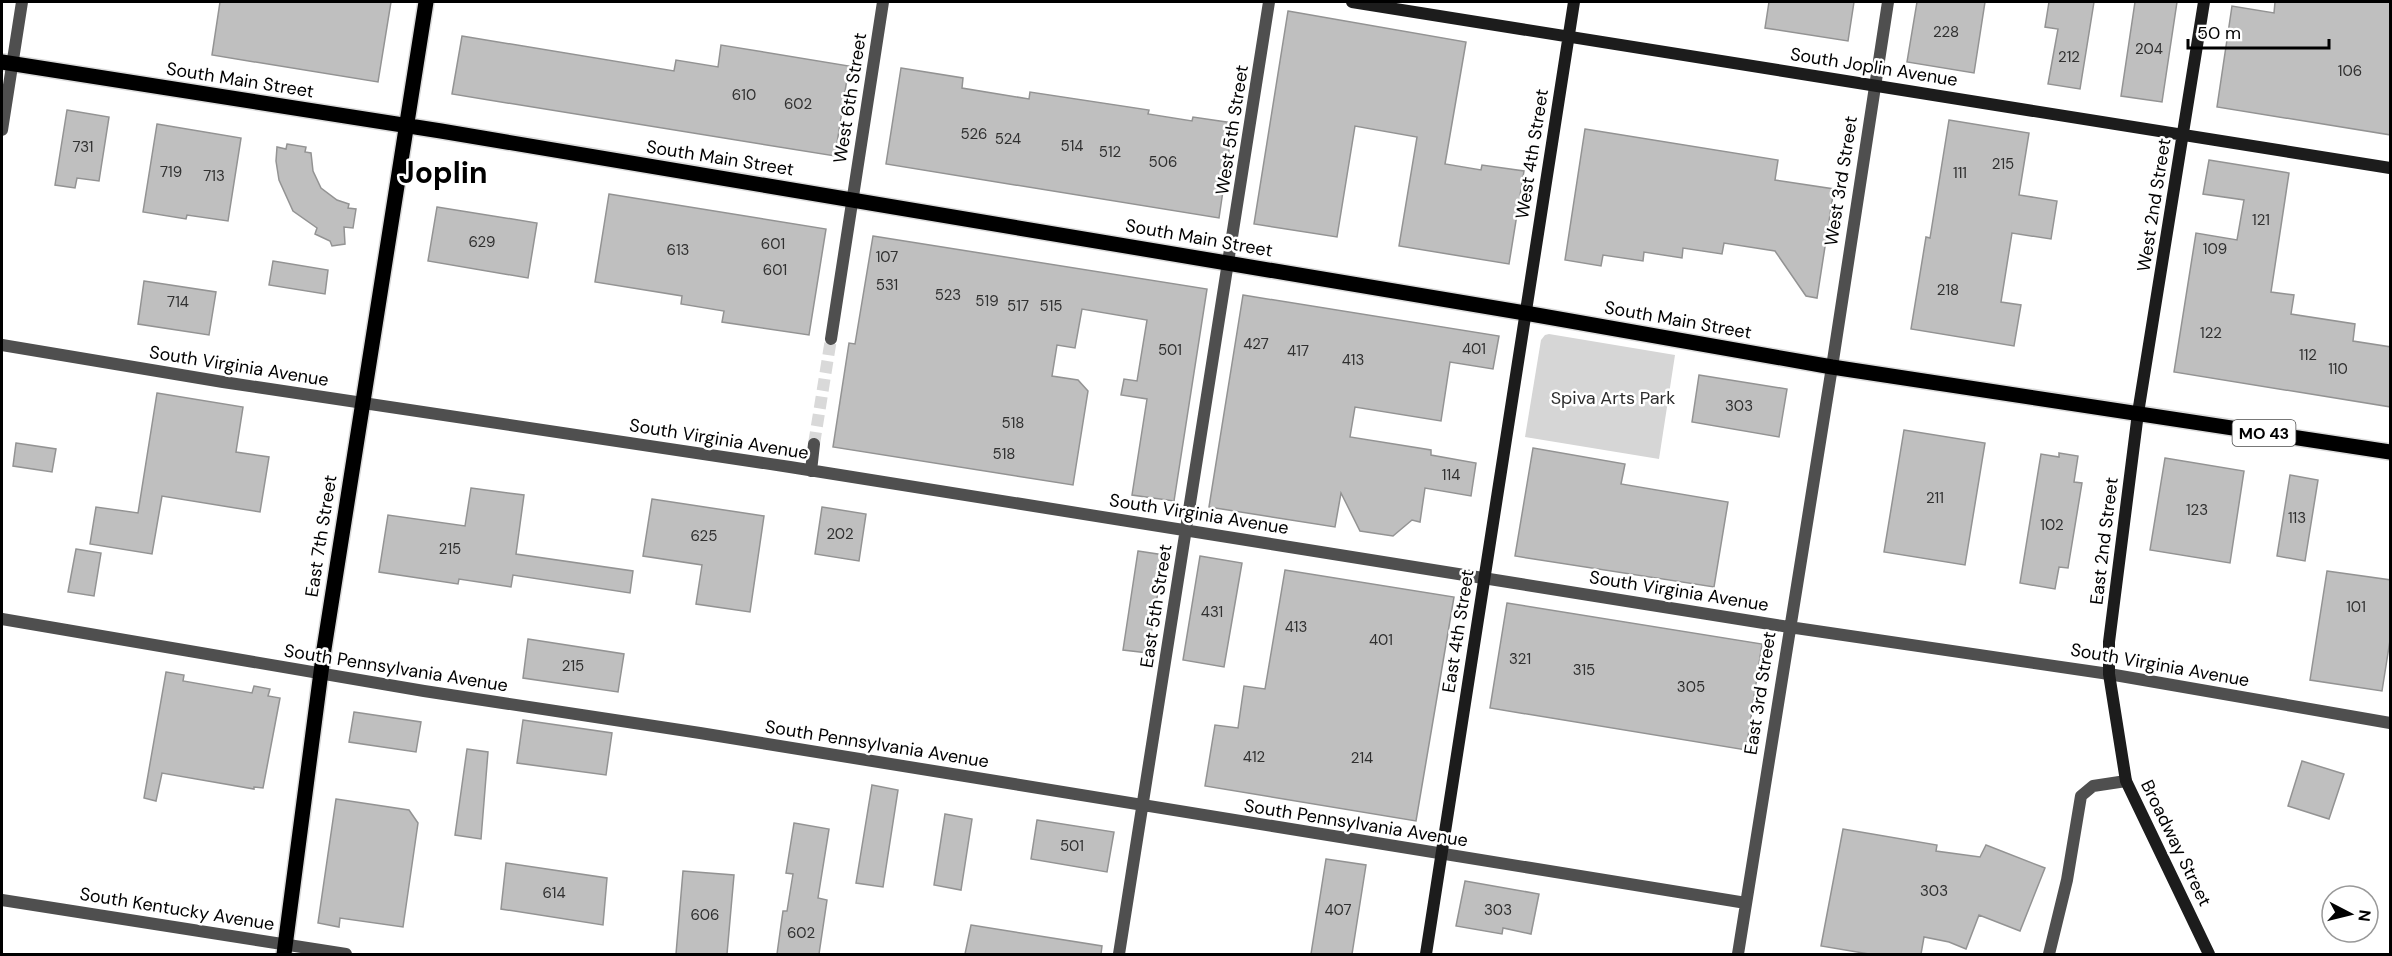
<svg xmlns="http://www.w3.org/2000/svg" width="2392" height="956" font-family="'DM Sans',sans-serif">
<rect width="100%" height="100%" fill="#fff"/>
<path fill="#d6d6d6" d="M1549,334L1675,355L1659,459L1525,437L1541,340L1545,335Z"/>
<path fill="#bfbfbf" stroke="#939393" stroke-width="1.5" d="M220,2H391L378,82L212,55Z
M1769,2H1854L1848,41L1765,28Z
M1917,2H1985L1974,73L1907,62Z
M2049,2H2094L2080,89L2048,84L2058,29L2045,27Z
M2135,2H2177L2162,102L2121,96Z
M2275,2H2391V135L2217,107L2232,6L2274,13Z
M1288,11L1466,42L1445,164L1481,170L1482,165L1524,171L1509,264L1399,246L1417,137L1355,126L1337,237L1254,224Z
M462,36L674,71L676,60L718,67L721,45L849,66L835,156L452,94Z
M901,68L963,78L962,88L1029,99L1030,92L1149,110L1148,114L1192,121L1193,117L1233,123L1219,218L886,164Z
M67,110L109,117L99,181L77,178L75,188L55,185Z
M1949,120L2029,133L2019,195L2057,201L2051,239L2012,233L2001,302L2021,305L2014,346L1911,329L1926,237L1930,238Z
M157,124L241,138L228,221L187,215L186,219L143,212Z
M1585,129L1778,160L1775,180L1834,189L1817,298L1806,296L1775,251L1724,243L1722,254L1683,248L1682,258L1644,252L1643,261L1603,255L1601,266L1565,260Z
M287,144L306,147L305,152L311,153L313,171L321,188L337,200L349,204L348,208L356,209L353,228L344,227L345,244L332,246L330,241L315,234L317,228L293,211L279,180L276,161L277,147L286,149Z
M2209,160L2289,173L2271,292L2294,295L2291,314L2355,324L2353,341L2391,347V407L2174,372L2196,233L2237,240L2244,200L2203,194Z
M609,194L826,229L809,335L722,322L724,311L681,304L682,296L595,282Z
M437,207L537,223L528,278L428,261Z
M873,236L1207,289L1174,501L1132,495L1147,399L1121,395L1124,379L1137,381L1147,320L1082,309L1075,348L1057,345L1052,376L1078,380L1088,391L1073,485L833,447L849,343L855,344Z
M273,261L328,270L325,294L269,285Z
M144,281L216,292L209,335L138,324Z
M1243,295L1499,336L1493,369L1450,362L1441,421L1355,407L1350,437L1431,450V455L1476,463L1471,496L1425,488L1420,522L1412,520L1393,536L1360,531L1341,493L1335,527L1209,507Z
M1699,375L1787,389L1779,437L1692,422Z
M157,393L243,407L236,452L269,457L260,512L162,496L152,554L90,544L96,507L138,513Z
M1904,430L1985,443L1965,565L1884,552Z
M16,443L56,449L52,472L13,466Z
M1533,448L1625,464L1621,484L1728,502L1714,587L1515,556Z
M2059,453L2078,456L2074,482L2082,483L2068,568L2059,567L2055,589L2020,583L2041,454L2059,457Z
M2165,458L2244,471L2230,563L2150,550Z
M2290,475L2318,480L2305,561L2277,556Z
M471,488L524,495L516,554L633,571L630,593L513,575L511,587L459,579L458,584L379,572L388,515L465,526Z
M652,499L764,516L750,612L696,604L702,565L643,556Z
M822,507L866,514L859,561L815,554Z
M76,549L101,553L94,596L68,592Z
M1138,551L1164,555L1148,653L1123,650Z
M1200,556L1242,563L1224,667L1183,660Z
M1285,570L1454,597L1416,821L1205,786L1215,725L1238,728L1244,686L1265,689Z
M2327,571L2391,580V634L2382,691L2310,680Z
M1507,603L1762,644L1746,750L1490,708Z
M528,639L624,654L618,692L523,678Z
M166,672L184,675L183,681L252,693L254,686L270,689L268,696L280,698L263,788L254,787V789L162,773L156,801L144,798Z
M354,712L421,722L416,752L349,742Z
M523,720L612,733L606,775L517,763Z
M467,749L488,752L481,839L455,835Z
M2302,761L2344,774L2329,819L2288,806Z
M872,785L898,790L883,887L856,883Z
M336,799L409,810L418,823L403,927L340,918L339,927L318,923Z
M945,814L972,819L961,890L934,885Z
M1037,820L1114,832L1107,872L1031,859Z
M794,823L829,829L818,898L827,900L819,954H777L783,911H787L793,874L786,873Z
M1843,829L1937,845L1936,851L1980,857L1986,845L2045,868L2020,931L1979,915L1966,949L1949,942L1924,937L1921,954H1869L1821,946Z
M1326,859L1366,865L1352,954H1311Z
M506,863L607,878L603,925L501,909Z
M683,871L734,875L727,954H676Z
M1465,881L1539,894L1531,934L1503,928L1502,934L1456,926Z
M971,925L1102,946L1101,954H965Z"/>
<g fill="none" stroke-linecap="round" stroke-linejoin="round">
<path stroke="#d9d9d9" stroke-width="12" stroke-dasharray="12 6" stroke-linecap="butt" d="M814,444L831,339"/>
<defs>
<path id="primary" d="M2,62L441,131L1525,313L1832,367L2390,452
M284,954L324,649L426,2"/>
</defs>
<use href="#primary" stroke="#dbdbdb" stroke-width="18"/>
<path stroke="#4f4f4f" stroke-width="12" d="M2,130L22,2
M831,339L883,2
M2,345L223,382L790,467L1789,627L2109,674L2390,723
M811,471L814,444
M2,619L424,691L700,733L1746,903
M2,900L346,954
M1119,954L1269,2
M1738,954L1832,367L1888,2
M2049,954L2067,880L2081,796L2093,786L2126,781"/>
<path stroke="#1c1c1c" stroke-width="12" d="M1352,2L2390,168
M2204,2L2138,413L2109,642V674L2126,781L2209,954
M1426,954L1574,2"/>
<use href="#primary" stroke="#000" stroke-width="15"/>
</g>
<g text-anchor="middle" stroke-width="5" stroke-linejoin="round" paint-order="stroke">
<g font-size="15" fill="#303030">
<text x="1946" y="37">228</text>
<text x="2149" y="54">204</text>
<text x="2069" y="62">212</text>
<text x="2350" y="76">106</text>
<text x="744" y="100">610</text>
<text x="798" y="109">602</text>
<text x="974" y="139">526</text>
<text x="1008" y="144">524</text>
<text x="1072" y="151">514</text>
<text x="83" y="152">731</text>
<text x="1110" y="157">512</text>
<text x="1163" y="167">506</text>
<text x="2003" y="169">215</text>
<text x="171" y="177">719</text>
<text x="1960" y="178">111</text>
<text x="214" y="181">713</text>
<text x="2261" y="225">121</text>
<text x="482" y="247">629</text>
<text x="773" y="249">601</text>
<text x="2215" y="254">109</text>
<text x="678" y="255">613</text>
<text x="887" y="262">107</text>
<text x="775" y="275">601</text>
<text x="887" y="290">531</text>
<text x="1948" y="295">218</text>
<text x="948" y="300">523</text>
<text x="987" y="306">519</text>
<text x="178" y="307">714</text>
<text x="1018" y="311">517</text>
<text x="1051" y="311">515</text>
<text x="2211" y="338">122</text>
<text x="1256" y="349">427</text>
<text x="1474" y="354">401</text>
<text x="1170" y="355">501</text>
<text x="1298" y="356">417</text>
<text x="2308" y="360">112</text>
<text x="1353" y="365">413</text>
<text x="2338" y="374">110</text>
<text x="1739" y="411">303</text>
<text x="1013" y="428">518</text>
<text x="1004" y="459">518</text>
<text x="1451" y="480">114</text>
<text x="1935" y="503">211</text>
<text x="2197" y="515">123</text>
<text x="2297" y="523">113</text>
<text x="2052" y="530">102</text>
<text x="840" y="539">202</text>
<text x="704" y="541">625</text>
<text x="450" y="554">215</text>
<text x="2356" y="612">101</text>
<text x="1212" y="617">431</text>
<text x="1296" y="632">413</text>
<text x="1381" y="645">401</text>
<text x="1520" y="664">321</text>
<text x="573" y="671">215</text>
<text x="1584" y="675">315</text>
<text x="1691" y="692">305</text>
<text x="1254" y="762">412</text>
<text x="1362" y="763">214</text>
<text x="1072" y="851">501</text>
<text x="1934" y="896">303</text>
<text x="554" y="898">614</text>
<text x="1338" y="915">407</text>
<text x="1498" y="915">303</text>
<text x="705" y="920">606</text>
<text x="801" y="938">602</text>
</g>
<rect fill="#fff" stroke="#4c4c4c" stroke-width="1.5" x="2232.5" y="420" width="63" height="26" rx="4.5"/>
<g font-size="16" font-weight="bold" fill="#000">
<text x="2264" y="439">MO 43</text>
</g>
<g font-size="18" fill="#000" stroke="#fff">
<text transform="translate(1874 67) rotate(9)" y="6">South Joplin Avenue</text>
<text transform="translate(240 80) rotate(9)" y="6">South Main Street</text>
<text transform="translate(850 98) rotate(-81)" y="6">West 6th Street</text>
<text transform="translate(1232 130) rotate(-81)" y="6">West 5th Street</text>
<text transform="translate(1532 154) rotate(-81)" y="6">West 4th Street</text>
<text transform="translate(720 158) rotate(9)" y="6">South Main Street</text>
<text transform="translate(1841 181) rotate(-81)" y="6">West 3rd Street</text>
<text transform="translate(2154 205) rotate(-81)" y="6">West 2nd Street</text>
<text transform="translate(1199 238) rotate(10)" y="6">South Main Street</text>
<text transform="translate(1678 320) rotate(10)" y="6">South Main Street</text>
<text transform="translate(239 366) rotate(9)" y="6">South Virginia Avenue</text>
<text transform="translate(719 439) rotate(9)" y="6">South Virginia Avenue</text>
<text transform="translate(1199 514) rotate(9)" y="6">South Virginia Avenue</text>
<text transform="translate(321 536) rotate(-81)" y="6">East 7th Street</text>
<text transform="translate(2104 541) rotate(-83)" y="6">East 2nd Street</text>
<text transform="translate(1679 591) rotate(9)" y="6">South Virginia Avenue</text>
<text transform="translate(1156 606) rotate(-81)" y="6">East 5th Street</text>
<text transform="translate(1458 631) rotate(-81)" y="6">East 4th Street</text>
<text transform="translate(2160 665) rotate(10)" y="6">South Virginia Avenue</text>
<text transform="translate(396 668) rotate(9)" y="6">South Pennsylvania Avenue</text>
<text transform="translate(1760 693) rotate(-81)" y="6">East 3rd Street</text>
<text transform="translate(877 744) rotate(9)" y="6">South Pennsylvania Avenue</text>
<text transform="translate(1356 823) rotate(9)" y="6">South Pennsylvania Avenue</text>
<text transform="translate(2176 843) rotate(64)" y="6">Broadway Street</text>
<text transform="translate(177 909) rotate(9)" y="6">South Kentucky Avenue</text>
</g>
<g font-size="18" fill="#2d2d2d" stroke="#fff">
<text x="1613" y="404">Spiva Arts Park</text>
</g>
<g font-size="30" font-weight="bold" fill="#000" stroke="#fff">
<text x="443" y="183">Joplin</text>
</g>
</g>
<rect width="2392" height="956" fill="none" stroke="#000000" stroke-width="6"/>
<g transform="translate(2350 914) rotate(97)"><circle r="28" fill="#ffffff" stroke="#999999" stroke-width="1.5"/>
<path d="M0-4.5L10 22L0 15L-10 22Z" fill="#000000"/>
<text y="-9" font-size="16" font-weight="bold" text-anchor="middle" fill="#000000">N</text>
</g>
<path d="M2188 39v9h141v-9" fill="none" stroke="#000000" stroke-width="3"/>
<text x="2197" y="39" font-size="18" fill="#000000" stroke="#ffffff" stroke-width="4.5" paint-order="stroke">50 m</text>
</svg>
